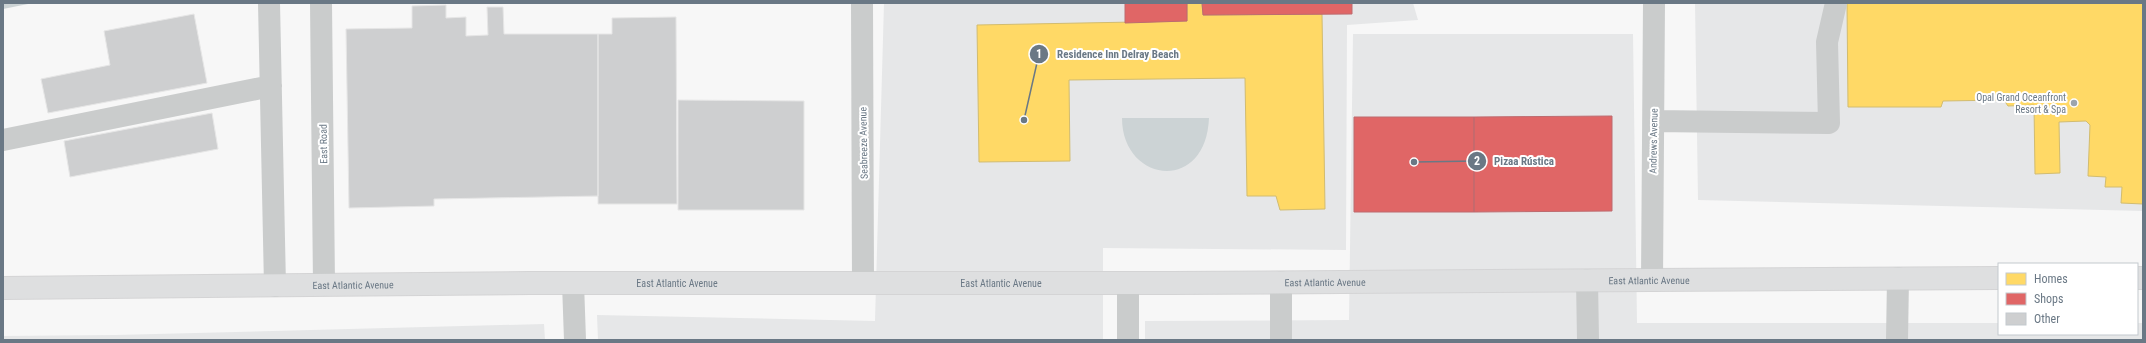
<svg xmlns="http://www.w3.org/2000/svg" width="2146" height="343" font-family="'Roboto Condensed',sans-serif">
<rect width="100%" height="100%" fill="#f7f7f7"/>
<path fill="#e6e7e8" d="M884,3H1413L1418,20L1347,25L1346,250L1103,248V340H598L597,315L875,321Z
M1695,3H2143V211L1698,200Z
M1353,34H1633L1637,323H1999V334H2137V323H2143V340H1145V321L1349,320Z
M544,324L545,340H3V336L115,335Z"/>
<path fill="#ccd3d5" d="M3,3H33L3,9Z
M1122,118H1209C1206,194 1122,183 1122,118Z"/>
<path fill="#ffd966" stroke="#d2bc6f" d="M1187,3H1202L1203,15L1322,14L1325,209L1280,210L1276,196H1247L1245,78L1069,80L1070,161L979,162L977,25L1187,21Z
M1847,3H2143V204L2121,203L2122,187H2105L2106,177L2088,176L2090,125L2086,121L2059,122L2060,173L2035,174L2034,105L2008,106L2004,100L1943,101L1941,107H1848Z"/>
<path fill="#e06666" stroke="#bd6b6f" d="M1125,3H1187V21L1125,23Z
M1202,3H1352V14L1203,15Z
M1612,116V211L1474,212V117Z
M1354,117H1474V212H1354Z"/>
<path fill="#cecfd0" stroke="#e6e6e6" d="M446,5V18L466,17V36L488,35L487,7H503L504,34H598V196L434,199V206L349,208L346,29L412,28V6Z
M194,14L207,83L48,113L41,79L110,65L104,31Z
M676,17L677,204H598V34H612V18Z
M678,100L804,101V210H678Z
M212,113L218,149L70,177L64,141Z"/>
<g fill="none" stroke-linecap="round" stroke-linejoin="round">
<defs>
<g id="major">
<path d="M2137,278H2143"/>
<path id="s1" d="M3,288L530,283H1170L1999,278"/>
</g>
</defs>
<use href="#major" stroke="#d4d4d5" stroke-width="24"/>
<path stroke="#cacccc" stroke-width="22" d="M269,3L275,286
M321,3L324,285
M862,3L863,283
M1654,121L1829,123L1827,42L1836,3
M3,140L271,86
M1587,280L1588,340
M1652,280L1654,3
M573,283L575,340
M1128,340V283
M1281,340V282
M1897,340L1898,278"/>
<use href="#major" stroke="#dedfe0" stroke-width="22"/>
</g>
<circle fill="#9ba4ad" stroke="#fff" stroke-width="1.5" cx="2074" cy="103" r="4"/>
<g text-anchor="middle" stroke-width="4" stroke-linejoin="round" paint-order="stroke">
<g font-size="10" fill="#6a7885" stroke="#fff" text-anchor="end">
<text x="2066" y="101">Opal Grand Oceanfront<tspan x="2066" dy="12">Resort &amp; Spa</tspan></text>
</g>
<g font-size="10" fill="#6a7885" stroke="#fff">
<text transform="translate(1653 141) rotate(-89)" y="4">Andrews Avenue</text>
<text transform="translate(863 143) rotate(-91)" y="4">Seabreeze Avenue</text>
<text transform="translate(323 144) rotate(-91)" y="4">East Road</text>
<text dy="4" stroke="none"><textPath href="#s1" startOffset="1646">East Atlantic Avenue</textPath></text>
<text dy="4" stroke="none"><textPath href="#s1" startOffset="1322">East Atlantic Avenue</textPath></text>
<text dy="4" stroke="none"><textPath href="#s1" startOffset="674">East Atlantic Avenue</textPath></text>
<text dy="4" stroke="none"><textPath href="#s1" startOffset="998">East Atlantic Avenue</textPath></text>
<text dy="4" stroke="none"><textPath href="#s1" startOffset="350">East Atlantic Avenue</textPath></text>
</g>
</g>
<path fill="none" stroke="#6a7885" stroke-width="1.5" d="M1024 120L1039 54M1414 162L1477 161"/>
<g fill="#6a7885" stroke="#fff" stroke-width="1.5">
<circle cx="1024" cy="120" r="4"/>
<circle cx="1414" cy="162" r="4"/>
<circle cx="1039" cy="54" r="10"/>
<circle cx="1477" cy="161" r="10"/>
</g>
<g font-size="12" text-anchor="middle" font-weight="bold" fill="#fff">
<text x="1039" y="58">1</text>
<text x="1477" y="165">2</text>
</g>
<g font-size="11" text-anchor="middle" font-weight="bold" fill="#6a7885" stroke="#fff" stroke-width="4" stroke-linejoin="round" paint-order="stroke">
<text x="1118" y="58">Residence Inn Delray Beach</text>
<text x="1524" y="165">Pizaa Rústica</text>
</g>
<rect width="2146" height="343" fill="none" stroke="#6a7885" stroke-width="8"/>
<rect x="1998" y="263" width="140" height="72" fill="#ffffff" stroke="#c3c9ce"/>
<rect x="2006" y="273" width="20" height="12" fill="#ffd966" stroke="#c3c9ce"/>
<text x="2034" y="283" font-size="12" fill="#6a7885">Homes</text>
<rect x="2006" y="293" width="20" height="12" fill="#e06666" stroke="#c3c9ce"/>
<text x="2034" y="303" font-size="12" fill="#6a7885">Shops</text>
<rect x="2006" y="313" width="20" height="12" fill="#cecfd0" stroke="#c3c9ce"/>
<text x="2034" y="323" font-size="12" fill="#6a7885">Other</text>
</svg>
